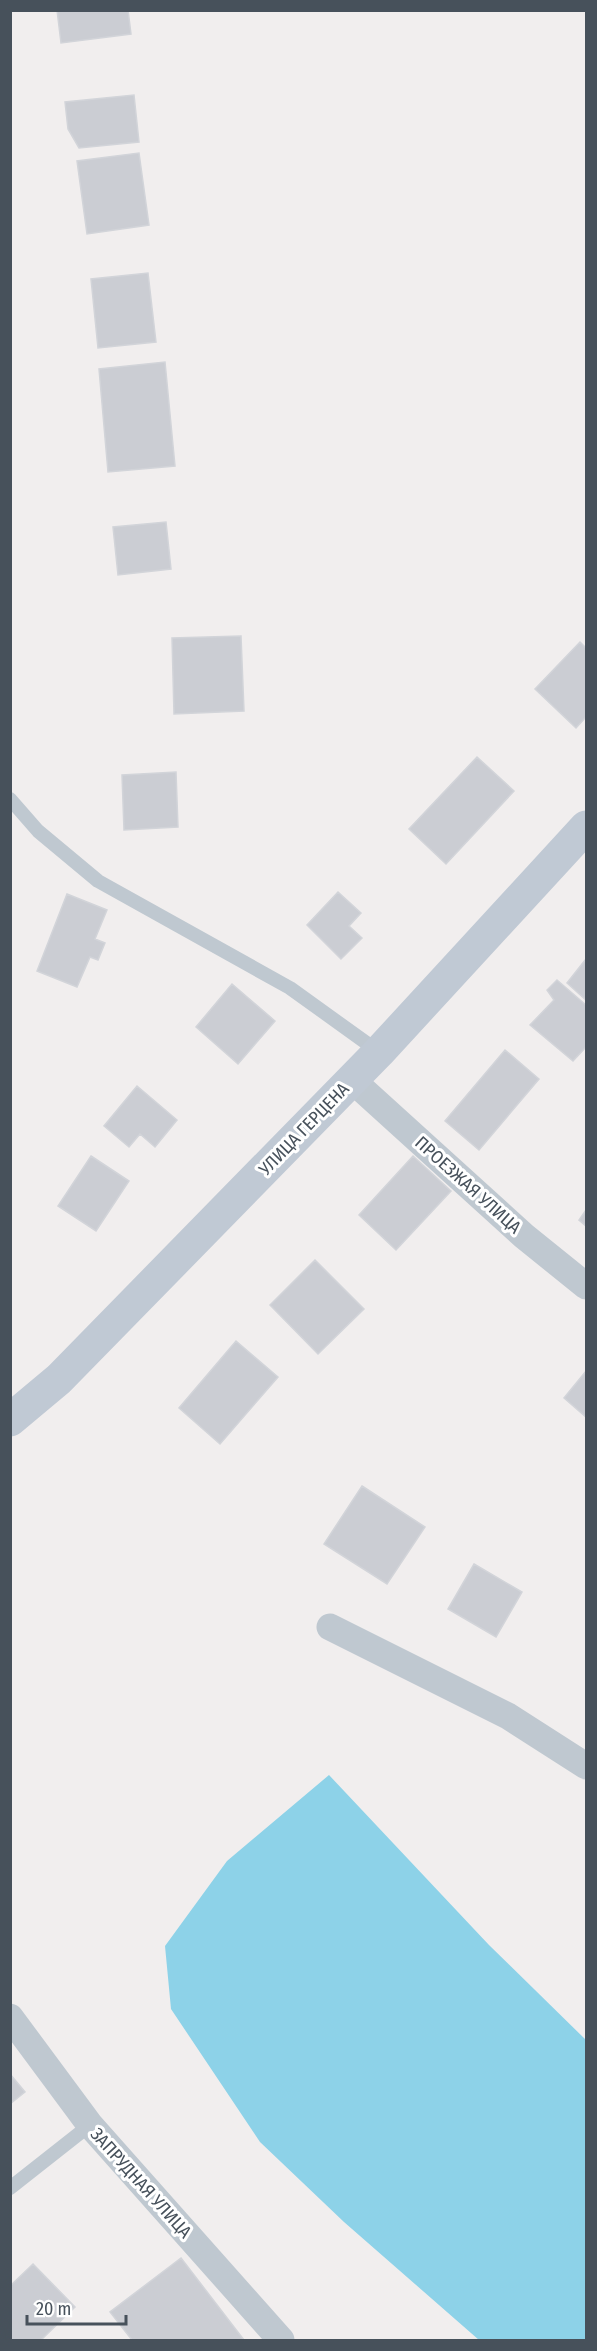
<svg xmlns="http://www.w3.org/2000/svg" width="597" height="2351" font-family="'Fira Sans Condensed',sans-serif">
<rect width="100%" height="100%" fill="#f1eeee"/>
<path fill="#8dd2e8" d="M329,1775L489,1945L586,2040V2340H479L344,2222L260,2142L171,2009L165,1946L227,1861Z"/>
<path fill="#cbcdd3" stroke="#d2d4d9" stroke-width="1.5" d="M57,10H128L131,34L61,43Z
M134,95L139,142L79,148L68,129L65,102Z
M139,153L149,225L87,234L77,161Z
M148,273L156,342L98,348L91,279Z
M165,362L175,466L108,472L99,369Z
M166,522L171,569L118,575L113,527Z
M241,636L244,711L174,714L172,638Z
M580,642L586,648V717L576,728L535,689Z
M477,757L514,791L446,864L409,829Z
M176,772L178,827L124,830L122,775Z
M338,892L361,913L349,926L362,938L341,959L307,925Z
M67,894L107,910L95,939L105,943L98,960L90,957L77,987L37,971Z
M586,959V1000L567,983Z
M557,980L586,1005V1047L573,1061L530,1025L554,1000L547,990Z
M232,984L275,1021L238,1064L196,1027Z
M505,1050L539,1079L479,1150L445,1121Z
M137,1086L177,1120L155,1147L140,1134L129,1147L104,1126Z
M91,1156L129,1181L96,1231L58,1206Z
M413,1156L451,1191L396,1250L359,1215Z
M586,1210V1226L579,1220Z
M315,1260L364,1309L318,1354L270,1305Z
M236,1341L278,1377L220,1444L179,1408Z
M586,1371V1417L564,1398Z
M362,1486L425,1527L387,1584L324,1544Z
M474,1564L522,1592L496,1637L448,1609Z
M10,2074L25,2092L10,2104Z
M181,2258L244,2340H132L110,2312Z
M33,2264L75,2307L41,2340H10V2286Z"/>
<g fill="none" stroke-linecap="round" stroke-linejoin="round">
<path stroke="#bfc8d0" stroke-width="14" d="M10,799L38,831L98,881L290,988L379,1052
M10,2188L90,2125"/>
<path stroke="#bfc8d0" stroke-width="27" d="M352,1080L524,1236L586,1286
M330,1627L508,1716L586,1766
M10,2017L90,2125L281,2340"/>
<path stroke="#c0c9d4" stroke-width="33" d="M10,1420L59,1379L379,1052L586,827"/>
</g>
<g text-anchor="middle" stroke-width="6" stroke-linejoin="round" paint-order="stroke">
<g font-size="18" fill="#47515b" stroke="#fff">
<text transform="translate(304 1129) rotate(-46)" y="6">УЛИЦА ГЕРЦЕНА</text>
<text transform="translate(468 1185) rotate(42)" y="6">ПРОЕЗЖАЯ УЛИЦА</text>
<text transform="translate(141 2183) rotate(48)" y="6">ЗАПРУДНАЯ УЛИЦА</text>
</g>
</g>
<rect width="597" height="2351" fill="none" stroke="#47515b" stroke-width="24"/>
<path d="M27 2315v9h99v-9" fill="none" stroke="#47515b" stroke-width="3"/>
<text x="36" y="2315" font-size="18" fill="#47515b" stroke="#ffffff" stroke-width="4.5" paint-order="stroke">20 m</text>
</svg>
